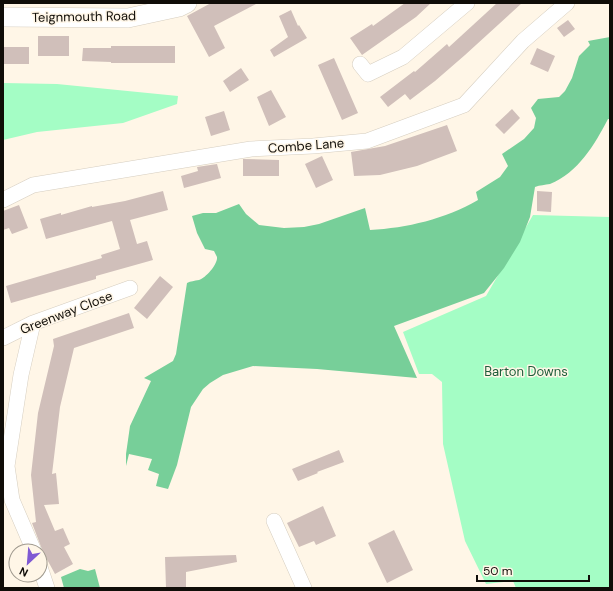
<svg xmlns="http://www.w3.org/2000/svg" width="613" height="591" font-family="'DM Sans',sans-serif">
<rect width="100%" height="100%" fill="#fff6e7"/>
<path fill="#a4fdc5" d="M3,83L57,84L178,96L177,104L123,123L37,132L3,140Z
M533,215L610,217V588H516L513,581L486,584L465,541L443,444L442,382L432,374H419L403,332L486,296Z"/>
<path fill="#77cf99" d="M610,37V119H608C595,144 578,173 550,184C545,185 540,185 535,187L530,217L520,242L504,268L484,293L394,326L417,378L317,369L253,366L223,375L210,383L203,389L191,407L177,465L168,489L156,486L159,474L148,470L152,459L129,454L126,466V454L130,426L151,381L144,378L173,361L176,354L187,283C191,281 194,281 199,280C206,278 218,264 217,257C216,255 215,253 214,251L205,249L197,233L192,216L203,213H216L239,204L246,214L259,225L284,228L304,227L319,224L365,208L370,230C407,228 445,219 478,200L476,192L500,177L508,166L502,154L524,139L534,128L536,118L531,108L538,99L559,97L565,91L572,78L579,56L590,45L588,41Z
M80,569L88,571L95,569L100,588H64L61,577Z"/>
<path fill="#d0bfba" d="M211,3H258L214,26L225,48L209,57L187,16Z
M405,3H431L416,17L362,55L350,38L372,24L373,26Z
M497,3H522L465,55L435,81L410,100L405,94L388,107L380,97L414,71L415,72L447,44L449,47Z
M291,10L298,26L299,25L307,38L274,57L270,50L288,37L279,16Z
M568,20L575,29L564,37L557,28Z
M38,36H69V56H38Z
M111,46H175V63H111V62L82,61L83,48H111Z
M3,47H29V64H3Z
M537,48L555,56L548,72L530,64Z
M334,58L358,113L342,120L318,65Z
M241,68L249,80L230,92L223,81Z
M271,90L286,117L269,126L257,97Z
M512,109L520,118L504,134L495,125Z
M224,111L230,130L211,136L205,117Z
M447,125L457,151L417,166L380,175L354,176L351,152L385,146Z
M322,156L333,180L316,188L305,164Z
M243,159L279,160V176H243Z
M217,164L221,178L184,188L181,176L198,171L197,167Z
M163,191L168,210L130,220L137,244L147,241L153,260L96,276V279L11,303L6,286L102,258L101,255L120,249L112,221L46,239L40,219L61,213V215L92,206V207L125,201Z
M537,191L552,192L551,212L537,211Z
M19,205L28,228L12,234L9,228L3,230V211Z
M160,276L173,287L147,319L134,308Z
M129,313L134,328L74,348L60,407L52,474L56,473L59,504L44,505L55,531L63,528L70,544L64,547L73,564L55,574L43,552L32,523L36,522L31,475L38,413L54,346L53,339Z
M339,450L344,462L317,472L318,473L298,481L292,469Z
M323,506L336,536L316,545L314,541L299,547L287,523Z
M394,530L413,570L387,583L368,543Z
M236,555L237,562L186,572V588H166L165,557Z"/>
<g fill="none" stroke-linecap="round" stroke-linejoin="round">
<defs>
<path id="minor" d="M360,64L368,74L403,57L467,3
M3,200L33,185L251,149L313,146L367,141L464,105L523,41L567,3
M33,323L21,375L7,466L12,500L34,551
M3,338L33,323L130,288
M274,521L304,588
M40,567L47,588"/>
<path id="major" d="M3,17L128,18L179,7L187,3"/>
</defs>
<use href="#minor" stroke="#d6cec0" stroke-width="16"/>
<use href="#major" stroke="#d6cec0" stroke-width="20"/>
<use href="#minor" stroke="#fff" stroke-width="15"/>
<use href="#major" stroke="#fff" stroke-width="19"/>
</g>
<g text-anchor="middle" stroke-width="3" stroke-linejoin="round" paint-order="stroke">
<g font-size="13" fill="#100d08" stroke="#fff6e7">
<text transform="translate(84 16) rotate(-1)" y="5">Teignmouth Road</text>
<text transform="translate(306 145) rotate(-4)" y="5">Combe Lane</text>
<text transform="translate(66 312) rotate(-21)" y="5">Greenway Close</text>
</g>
<g font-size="13" fill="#1d5d3a" stroke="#fff6e7">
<text x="526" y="376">Barton Downs</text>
</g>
</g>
<rect width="613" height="591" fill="none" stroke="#100d08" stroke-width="8"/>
<g transform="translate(28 563) rotate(206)"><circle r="19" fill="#fff6e7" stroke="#9f998e"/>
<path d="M0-3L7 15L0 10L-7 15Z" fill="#7f59d3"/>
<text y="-6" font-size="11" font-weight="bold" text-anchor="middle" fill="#100d08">N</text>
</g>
<path d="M477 575v6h112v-6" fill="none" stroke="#100d08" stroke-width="2"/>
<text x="483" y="575" font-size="12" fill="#100d08" stroke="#fff6e7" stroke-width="3" paint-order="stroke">50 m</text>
</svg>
